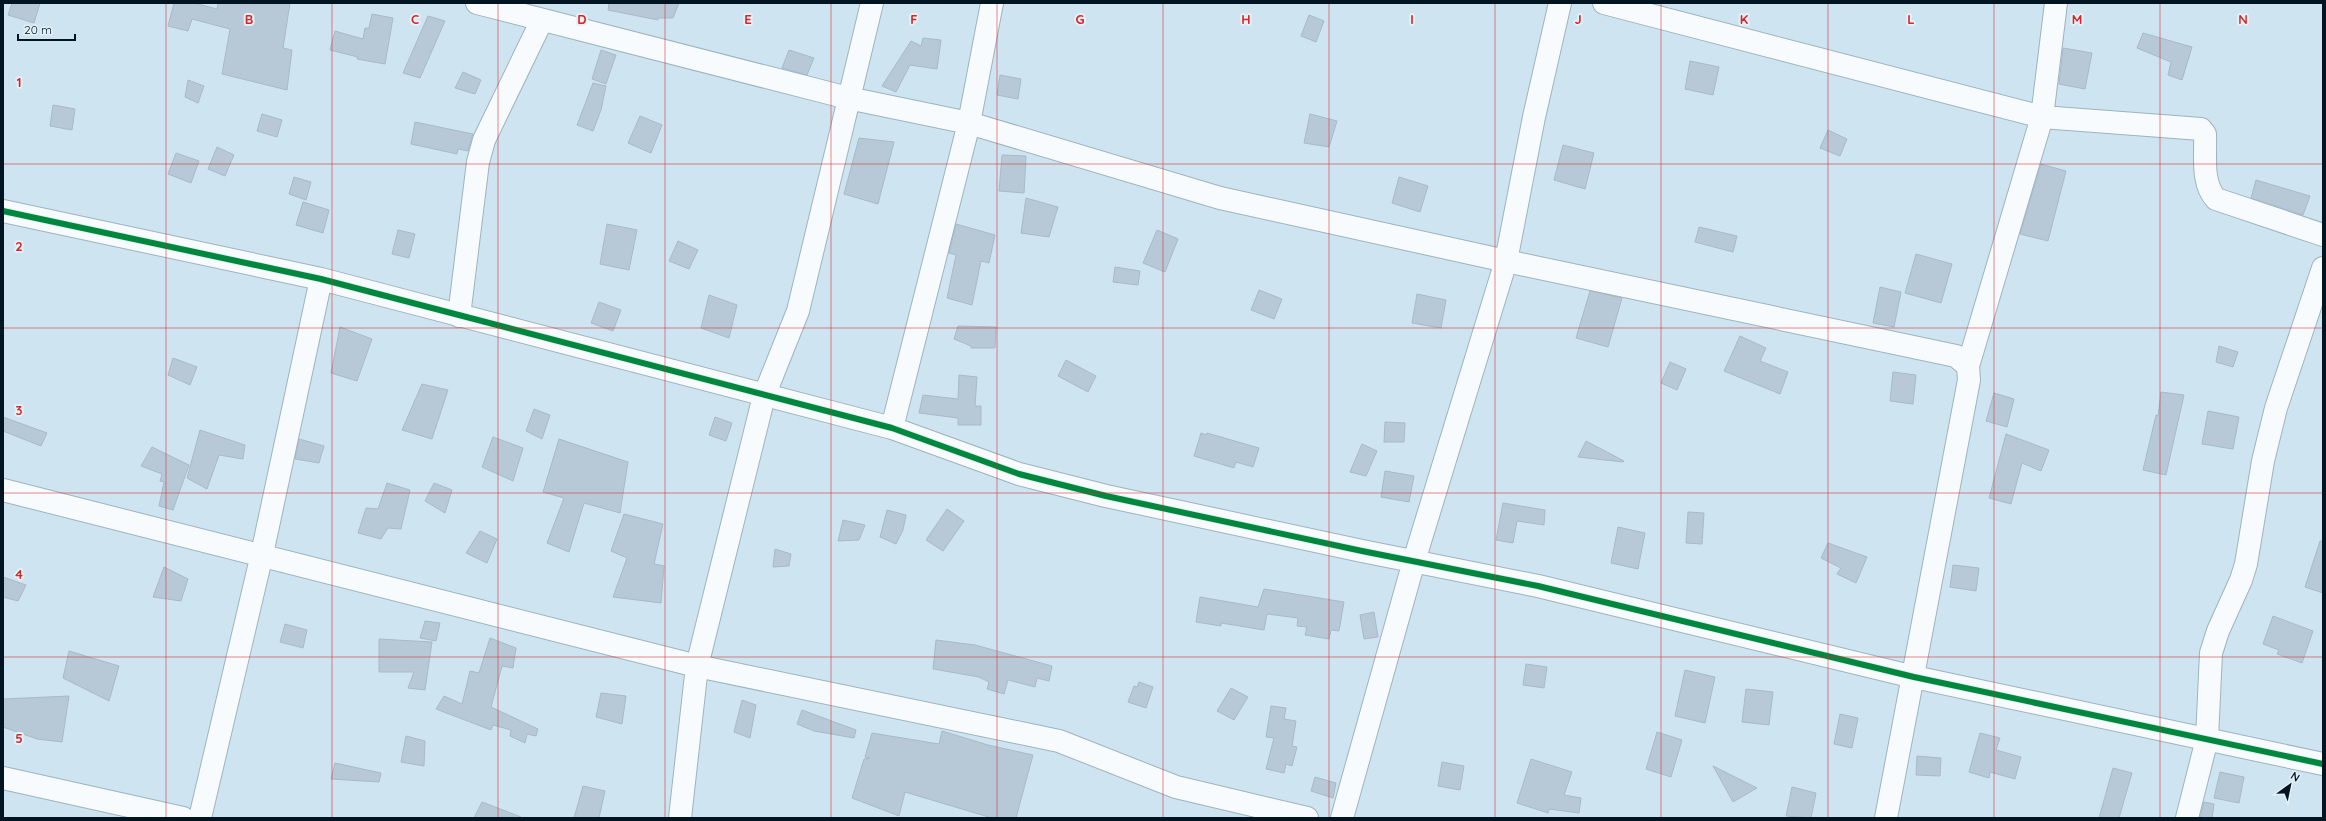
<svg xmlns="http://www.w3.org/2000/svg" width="2326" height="821" font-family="Quicksand,sans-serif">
<rect width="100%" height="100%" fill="#cee4f0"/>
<path fill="#b7c9d7" stroke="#a8bac8" d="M12,3H40L34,23L8,15Z
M174,3H194L217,9L218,3H290L283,48L292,50L287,90L222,74L230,29L192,19L188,31L168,26Z
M609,3H679L673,18H658V20L608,10Z
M372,14L393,18L385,64L357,59L358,57L330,50L335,31L363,39L365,28H369Z
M1309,15L1324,21L1316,42L1301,36Z
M428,16L445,21L420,78L403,73Z
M2143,33L2192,47L2182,80L2168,75L2171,62L2137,48Z
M923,38L941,40L937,69L910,65L896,92L882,86L911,41L921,46Z
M2063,48L2092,53L2085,89L2059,84Z
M601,50L616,55L606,84L592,79Z
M789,50L814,58L807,75L782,68Z
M1690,61L1719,67L1713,95L1685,89Z
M463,72L481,80L475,94L455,88Z
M1000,75L1021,79L1018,99L997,95Z
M188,80L204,86L198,103L185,97Z
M593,83L606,86L601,110L593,131L577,125Z
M53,105L75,109L72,130L50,126Z
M262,114L282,120L277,137L257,131Z
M1310,114L1337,121L1329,147L1304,143Z
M640,116L662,125L651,153L628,143Z
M415,122L473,134L468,151L458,149L457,154L411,144Z
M1828,130L1847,139L1840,156L1820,148Z
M859,138L894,142L878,204L844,194Z
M1563,145L1594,153L1585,189L1554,180Z
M217,147L234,155L225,176L208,169Z
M176,153L199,161L191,183L168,174Z
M1002,155L1026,156L1024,193L999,191Z
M2041,164L2066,171L2048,241L2020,234Z
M294,177L311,182L306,200L289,194Z
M1399,177L1428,186L1420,212L1392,203Z
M2256,180L2310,196L2303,215L2251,198Z
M1026,198L1058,207L1049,237L1021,233Z
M303,202L329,210L323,233L296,225Z
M607,224L637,230L629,270L600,264Z
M956,224L995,235L989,263L981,261L972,305L947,298L956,255L949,253Z
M1699,227L1737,236L1733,252L1695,242Z
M398,230L415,234L409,258L392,254Z
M1157,230L1178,239L1165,272L1143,263Z
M678,241L698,250L689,269L669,261Z
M1916,254L1952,264L1941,303L1905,293Z
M1115,267L1140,271L1138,285L1113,282Z
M1880,287L1901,292L1894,327L1873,323Z
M1259,290L1282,299L1274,319L1251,310Z
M1590,291L1622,298L1608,347L1576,338Z
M1417,294L1446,300L1441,328L1412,323Z
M709,295L737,305L729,338L701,328Z
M599,302L621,310L613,331L591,323Z
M958,326L996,327L995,348H971V346L954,339Z
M340,327L372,339L357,381L331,373Z
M1740,336L1766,348L1760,361L1788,372L1780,394L1724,371Z
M2219,346L2238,352L2233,367L2216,362Z
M173,358L197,367L190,385L168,375Z
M1066,360L1096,376L1088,392L1058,376Z
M1670,362L1686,369L1677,390L1661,383Z
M1893,372L1916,375L1913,404L1890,401Z
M959,375L977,377L975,406H981V425H958V418L919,413L923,395L958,399Z
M422,384L448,390L432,439L402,430Z
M2161,392L2184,395L2166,475L2143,470L2156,415L2158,416Z
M1994,393L2014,399L2007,427L1986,421Z
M534,409L550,415L542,439L526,431Z
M2208,411L2239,417L2233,449L2202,444Z
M3,417L47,433L41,446L3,431Z
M715,417L732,423L726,441L709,435Z
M1385,422L1405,423L1404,442H1384Z
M200,430L245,445L243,459L219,455L207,489L187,478Z
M1201,433L1206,435L1207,433L1259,448L1253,467L1236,462L1234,468L1194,456Z
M2006,434L2049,450L2041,471L2022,463L2011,504L1989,498Z
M493,437L523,448L513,481L482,467Z
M299,439L324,446L319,463L295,459Z
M559,439L628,462L620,513L584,503L569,552L547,543L564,498L543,492Z
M1586,441L1624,461L1623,462L1578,457Z
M1362,444L1377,451L1366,476L1350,472Z
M152,447L189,465L173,510L159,506L164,482L160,481L162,474L141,466Z
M1385,471L1414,476L1409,502L1381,497Z
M387,483L410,490L401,529L388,528L381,539L358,533L366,508L378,509Z
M434,483L452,490L445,513L425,501Z
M1503,503L1545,510L1544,525L1517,521L1513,543L1496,540Z
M947,509L964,521L943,551L926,540Z
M887,510L906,515L903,530L896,544L880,537Z
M1688,512L1704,513L1702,544L1686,543Z
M624,514L663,524L654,564L664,566L661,603L613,597L627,558L611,551Z
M843,520L865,525L859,540L838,541Z
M1618,527L1645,533L1638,569L1611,563Z
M480,531L497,539L487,563L466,553Z
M2320,541H2323V593L2305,587Z
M1828,543L1867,557L1856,583L1837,574L1841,568L1821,558Z
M775,549L791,554L789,566L773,567Z
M1953,565L1979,568L1976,591L1950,587Z
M164,567L188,579L181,601L153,597Z
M3,577L26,585L18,601L3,597Z
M1264,589L1344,602L1339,631L1331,630L1329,639L1305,635L1307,627L1297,626L1298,618L1267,614L1264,630L1221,623V626L1196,622L1200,597L1258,607Z
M1374,612L1378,637L1364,639L1360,615Z
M2273,616L2313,631L2302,663L2277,654L2279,650L2263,644Z
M425,621L440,623L436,641L420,638Z
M285,624L307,630L303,648L280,642Z
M490,638L516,648L513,668L502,666L491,707L538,729L536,736L527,734L525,743L510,736L511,730L493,725L491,730L436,709L444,696L462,704L470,671L479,673Z
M379,639L432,642L425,690L408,688L414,672H379Z
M936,640L975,645L1052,666L1049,681L1037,678L1035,687L1008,680L1004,694L987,689L989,682L979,677L933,669Z
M69,651L119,666L109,701L63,678Z
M1526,664L1547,667L1544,688L1523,685Z
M1685,670L1715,677L1705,723L1675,716Z
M1139,682L1153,687L1146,708L1128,702L1134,686L1137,687Z
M1231,688L1248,697L1234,720L1217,711Z
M1746,689L1773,692L1769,725L1742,722Z
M601,693L626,696L622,724L596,717Z
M69,696L62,742L37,739L3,727V699Z
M742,700L756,705L750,738L734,732Z
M1271,706L1286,708L1284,719L1296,721L1292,746L1297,747L1292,766L1286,764L1284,773L1266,769L1274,738L1266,737Z
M802,710L856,730L854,738L814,731L797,724Z
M1840,714L1858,718L1852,748L1834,744Z
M942,731L988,745L1033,755L1016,818H992L905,792L899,816L852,798L864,759L870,758L865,757L872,733L939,744Z
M1657,732L1682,740L1671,777L1646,769Z
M1980,733L2000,738L1996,750L2021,757L2015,779L1990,772L1989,778L1969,772Z
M406,736L425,741L424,766L401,762Z
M1917,756L1941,758L1940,776L1916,775Z
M1531,759L1572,772L1564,795L1581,798L1579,813L1549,809L1548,813L1517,803Z
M1442,762L1464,766L1460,790L1438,786Z
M335,763L381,773L379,782L331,779Z
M1713,766L1757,788L1733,802Z
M2113,768L2132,773L2119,818H2099Z
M2220,772L2244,777L2239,803L2214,798Z
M1315,777L1336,783L1333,798L1311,791Z
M583,786L605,791L599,818H574Z
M1792,787L1816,793L1811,818L1786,816Z
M482,802L521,817V818H474Z
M2204,802L2214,804L2212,818H2200Z"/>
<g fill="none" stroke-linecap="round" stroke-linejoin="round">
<defs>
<path id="minor" d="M477,3L848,98L969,123L1220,198L1506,261L1956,356L1968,366L1969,380L1886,818
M1604,3L2042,117L2201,129L2205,134C2206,155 2201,183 2216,199L2323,235
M3,211L321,279L892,428L1019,474L1106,496L1362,551L1538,586L1914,677L2323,764
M459,316L478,162L484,140L542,20
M1968,366L2042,117L2056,3
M892,428L969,123L992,3
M3,490L697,666L1059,741L1176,787L1307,818
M3,778L183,818
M200,818L262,554L321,279
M680,818L697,666L764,396L798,311L872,3
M1342,818L1414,561L1506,261L1534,117L1560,3
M2187,818L2207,739L2211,653L2218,631L2241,580L2246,564L2263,461L2276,408L2323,268"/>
</defs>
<use href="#minor" stroke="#9db4bf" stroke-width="24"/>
<use href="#minor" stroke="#f8fbfd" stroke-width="22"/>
<defs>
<path id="cycleway" d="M3,211L321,279L892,428L1019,474L1106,496L1362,551L1538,586L1914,677L2323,764"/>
</defs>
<use href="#cycleway" stroke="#e4f0f7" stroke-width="8"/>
<use href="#cycleway" stroke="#00873e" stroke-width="6"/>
</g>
<path fill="none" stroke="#d62828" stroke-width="1" stroke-opacity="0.55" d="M166,3V818M332,3V818M498,3V818M665,3V818M831,3V818M997,3V818M1163,3V818M1329,3V818M1495,3V818M1661,3V818M1828,3V818M1994,3V818M2160,3V818M3,164H2323M3,328H2323M3,493H2323M3,657H2323"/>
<g font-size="13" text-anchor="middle" font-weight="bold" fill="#d62828" stroke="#e4f0f7" stroke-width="4" stroke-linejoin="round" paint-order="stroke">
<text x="249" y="24">B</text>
<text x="415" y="24">C</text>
<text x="582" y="24">D</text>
<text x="748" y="24">E</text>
<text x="914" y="24">F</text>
<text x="1080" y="24">G</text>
<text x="1246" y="24">H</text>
<text x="1412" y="24">I</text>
<text x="1578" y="24">J</text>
<text x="1744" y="24">K</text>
<text x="1911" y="24">L</text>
<text x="2077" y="24">M</text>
<text x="2243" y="24">N</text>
<text x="19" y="87">1</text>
<text x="19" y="251">2</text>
<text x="19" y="415">3</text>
<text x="19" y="579">4</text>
<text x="19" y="743">5</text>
</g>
<rect width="2326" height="821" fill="none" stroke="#001421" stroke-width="8"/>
<g transform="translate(2290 785) rotate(33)" stroke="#e4f0f7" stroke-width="3" paint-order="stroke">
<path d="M0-3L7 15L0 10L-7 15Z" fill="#001421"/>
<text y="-6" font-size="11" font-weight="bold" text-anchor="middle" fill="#001421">N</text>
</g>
<path d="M18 34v6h57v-6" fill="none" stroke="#001421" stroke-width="2"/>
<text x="24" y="34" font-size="12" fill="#001421" stroke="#e4f0f7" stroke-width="3" paint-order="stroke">20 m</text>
</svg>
